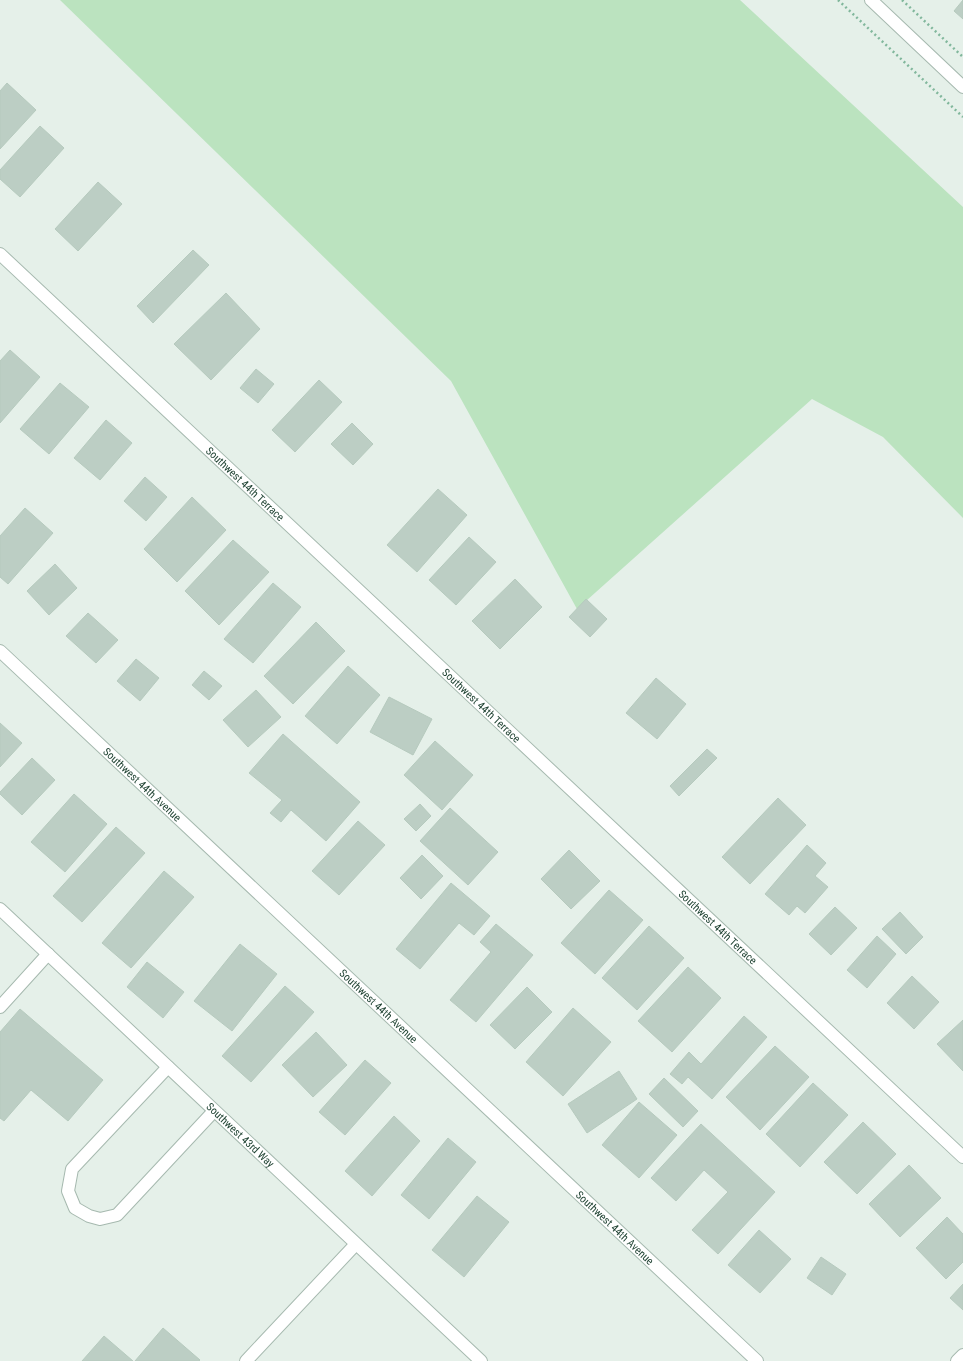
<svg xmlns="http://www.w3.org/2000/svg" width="963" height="1361" font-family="'Roboto Condensed',sans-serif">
<rect width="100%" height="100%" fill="#e5f0e9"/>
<path fill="#bbe3bf" d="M60,0H740L963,207V518L883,437L812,399L577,609L451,381Z"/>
<path fill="#bccec4" stroke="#b6cabe" d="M963,0V19L954,11Z
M7,83L36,110L0,149V91Z
M40,126L64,148L20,197L0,179V170Z
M98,182L122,204L78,251L55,229Z
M193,250L209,265L153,323L137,306Z
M226,293L260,329L211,380L174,344Z
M10,350L40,377L0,423V361Z
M256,369L274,384L258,403L240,388Z
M319,380L342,402L295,452L272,430Z
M60,383L89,407L49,454L20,429Z
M106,420L132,443L100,480L74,458Z
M352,423L373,444L353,465L331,444Z
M145,477L167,497L146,521L124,501Z
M438,489L467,515L417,572L387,545Z
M192,497L226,530L177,582L144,549Z
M25,508L53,533L8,584L0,577V536Z
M469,537L496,562L456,605L429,580Z
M233,540L269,572L219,625L185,591Z
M55,564L77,588L49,615L27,591Z
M515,579L542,607L500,649L472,621Z
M273,583L301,607L253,663L224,639Z
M586,599L607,619L590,637L569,617Z
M88,613L118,640L96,663L66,636Z
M316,622L345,651L293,704L264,676Z
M136,659L159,678L140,701L117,681Z
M348,666L380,695L337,744L305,716Z
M204,671L222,686L209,700L192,685Z
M656,678L686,704L657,739L626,713Z
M256,690L281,717L248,747L223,720Z
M389,697L432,719L413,755L370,732Z
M0,723L22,743L0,767Z
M283,734L360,802L326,841L291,810L281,822L270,813L282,800L249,773Z
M435,741L473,775L442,810L404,775Z
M707,749L717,758L679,796L670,786Z
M32,758L55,780L22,815L0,794V792Z
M74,794L107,824L65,872L31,842Z
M778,798L806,825L750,884L722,857Z
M420,804L431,816L416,831L404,819Z
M450,808L498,852L468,885L420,841Z
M358,821L385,845L339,895L312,871Z
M116,827L145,853L82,922L53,896Z
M807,845L826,863L815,876L828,887L805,913L797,906L789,915L765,894Z
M569,850L600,881L571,909L541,879Z
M422,855L443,876L421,899L400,878Z
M164,871L194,897L131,968L102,943Z
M451,883L490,916L474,935L459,923L420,969L396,949Z
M609,890L643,920L595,974L561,943Z
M835,907L857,928L831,955L809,934Z
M900,912L923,937L906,954L882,929Z
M496,924L533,955L476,1022L450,1000L491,952L480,942Z
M649,926L684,958L637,1010L602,978Z
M877,936L896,954L867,988L847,970Z
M240,944L277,974L232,1031L194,1001Z
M147,962L184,992L163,1018L127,987Z
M688,967L721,998L672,1052L638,1021Z
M912,976L939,1002L914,1029L887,1003Z
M285,986L314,1012L251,1082L222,1056Z
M527,987L552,1012L515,1049L490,1025Z
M573,1008L611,1042L563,1096L526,1062Z
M20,1009L103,1080L68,1121L31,1090L4,1121L0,1118V1032Z
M744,1016L767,1037L712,1099L688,1077L682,1084L670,1074L689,1052L701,1064Z
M963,1020V1071L937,1044Z
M316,1032L347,1065L313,1097L282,1065Z
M775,1046L809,1077L760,1130L726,1097Z
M365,1060L391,1083L345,1135L319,1112Z
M619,1071L637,1099L587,1133L568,1104Z
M664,1078L698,1111L683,1127L649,1094Z
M813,1083L848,1115L800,1167L766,1134Z
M639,1102L677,1135L639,1178L602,1145Z
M394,1116L420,1141L372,1196L345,1171Z
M863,1122L896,1154L857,1194L824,1162Z
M701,1124L775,1192L718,1254L692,1230L728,1192L704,1170L676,1201L651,1178Z
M448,1138L476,1162L429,1219L401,1195Z
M909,1165L941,1198L900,1237L869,1204Z
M477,1196L509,1222L464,1277L432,1250Z
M947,1217L963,1234V1262L946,1279L916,1248Z
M759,1230L791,1259L760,1293L728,1265Z
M821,1257L846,1274L832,1295L807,1278Z
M963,1284V1310L950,1298Z
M163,1328L200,1360L199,1361H135Z
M104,1336L133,1361H82Z"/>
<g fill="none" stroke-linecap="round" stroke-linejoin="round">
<defs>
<g id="minor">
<path d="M871,0L963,87"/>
<path id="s1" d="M0,254L963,1157"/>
<path id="s2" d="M0,651L757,1361"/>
<path id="s3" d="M0,909L481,1361"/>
<path d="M0,1007L48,954"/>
<path d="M168,1067L72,1169L68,1191L75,1208L89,1216L100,1219L117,1215L214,1111"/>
<path d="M246,1361L356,1244"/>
<path d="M957,1361L963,1355"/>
</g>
</defs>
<use href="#minor" stroke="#a6b9af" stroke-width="14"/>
<path stroke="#81b79c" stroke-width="2.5" stroke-dasharray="2 3" stroke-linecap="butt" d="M838,0L963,117
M902,0L963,57"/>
<use href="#minor" stroke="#fff" stroke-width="12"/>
</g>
<g text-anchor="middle" stroke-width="3.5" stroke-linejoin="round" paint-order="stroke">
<g font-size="11" fill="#214434" stroke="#f6fbf8">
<text dy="4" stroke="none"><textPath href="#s1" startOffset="336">Southwest 44th Terrace</textPath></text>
<text dy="4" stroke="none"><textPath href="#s1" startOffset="660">Southwest 44th Terrace</textPath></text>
<text dy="4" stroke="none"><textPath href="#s2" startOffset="195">Southwest 44th Avenue</textPath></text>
<text dy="4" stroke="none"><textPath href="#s1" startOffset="984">Southwest 44th Terrace</textPath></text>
<text dy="4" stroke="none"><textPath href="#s2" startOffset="519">Southwest 44th Avenue</textPath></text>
<text dy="4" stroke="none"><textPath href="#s3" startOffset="330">Southwest 43rd Way</textPath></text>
<text dy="4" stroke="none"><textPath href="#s2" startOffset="843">Southwest 44th Avenue</textPath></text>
</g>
</g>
</svg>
